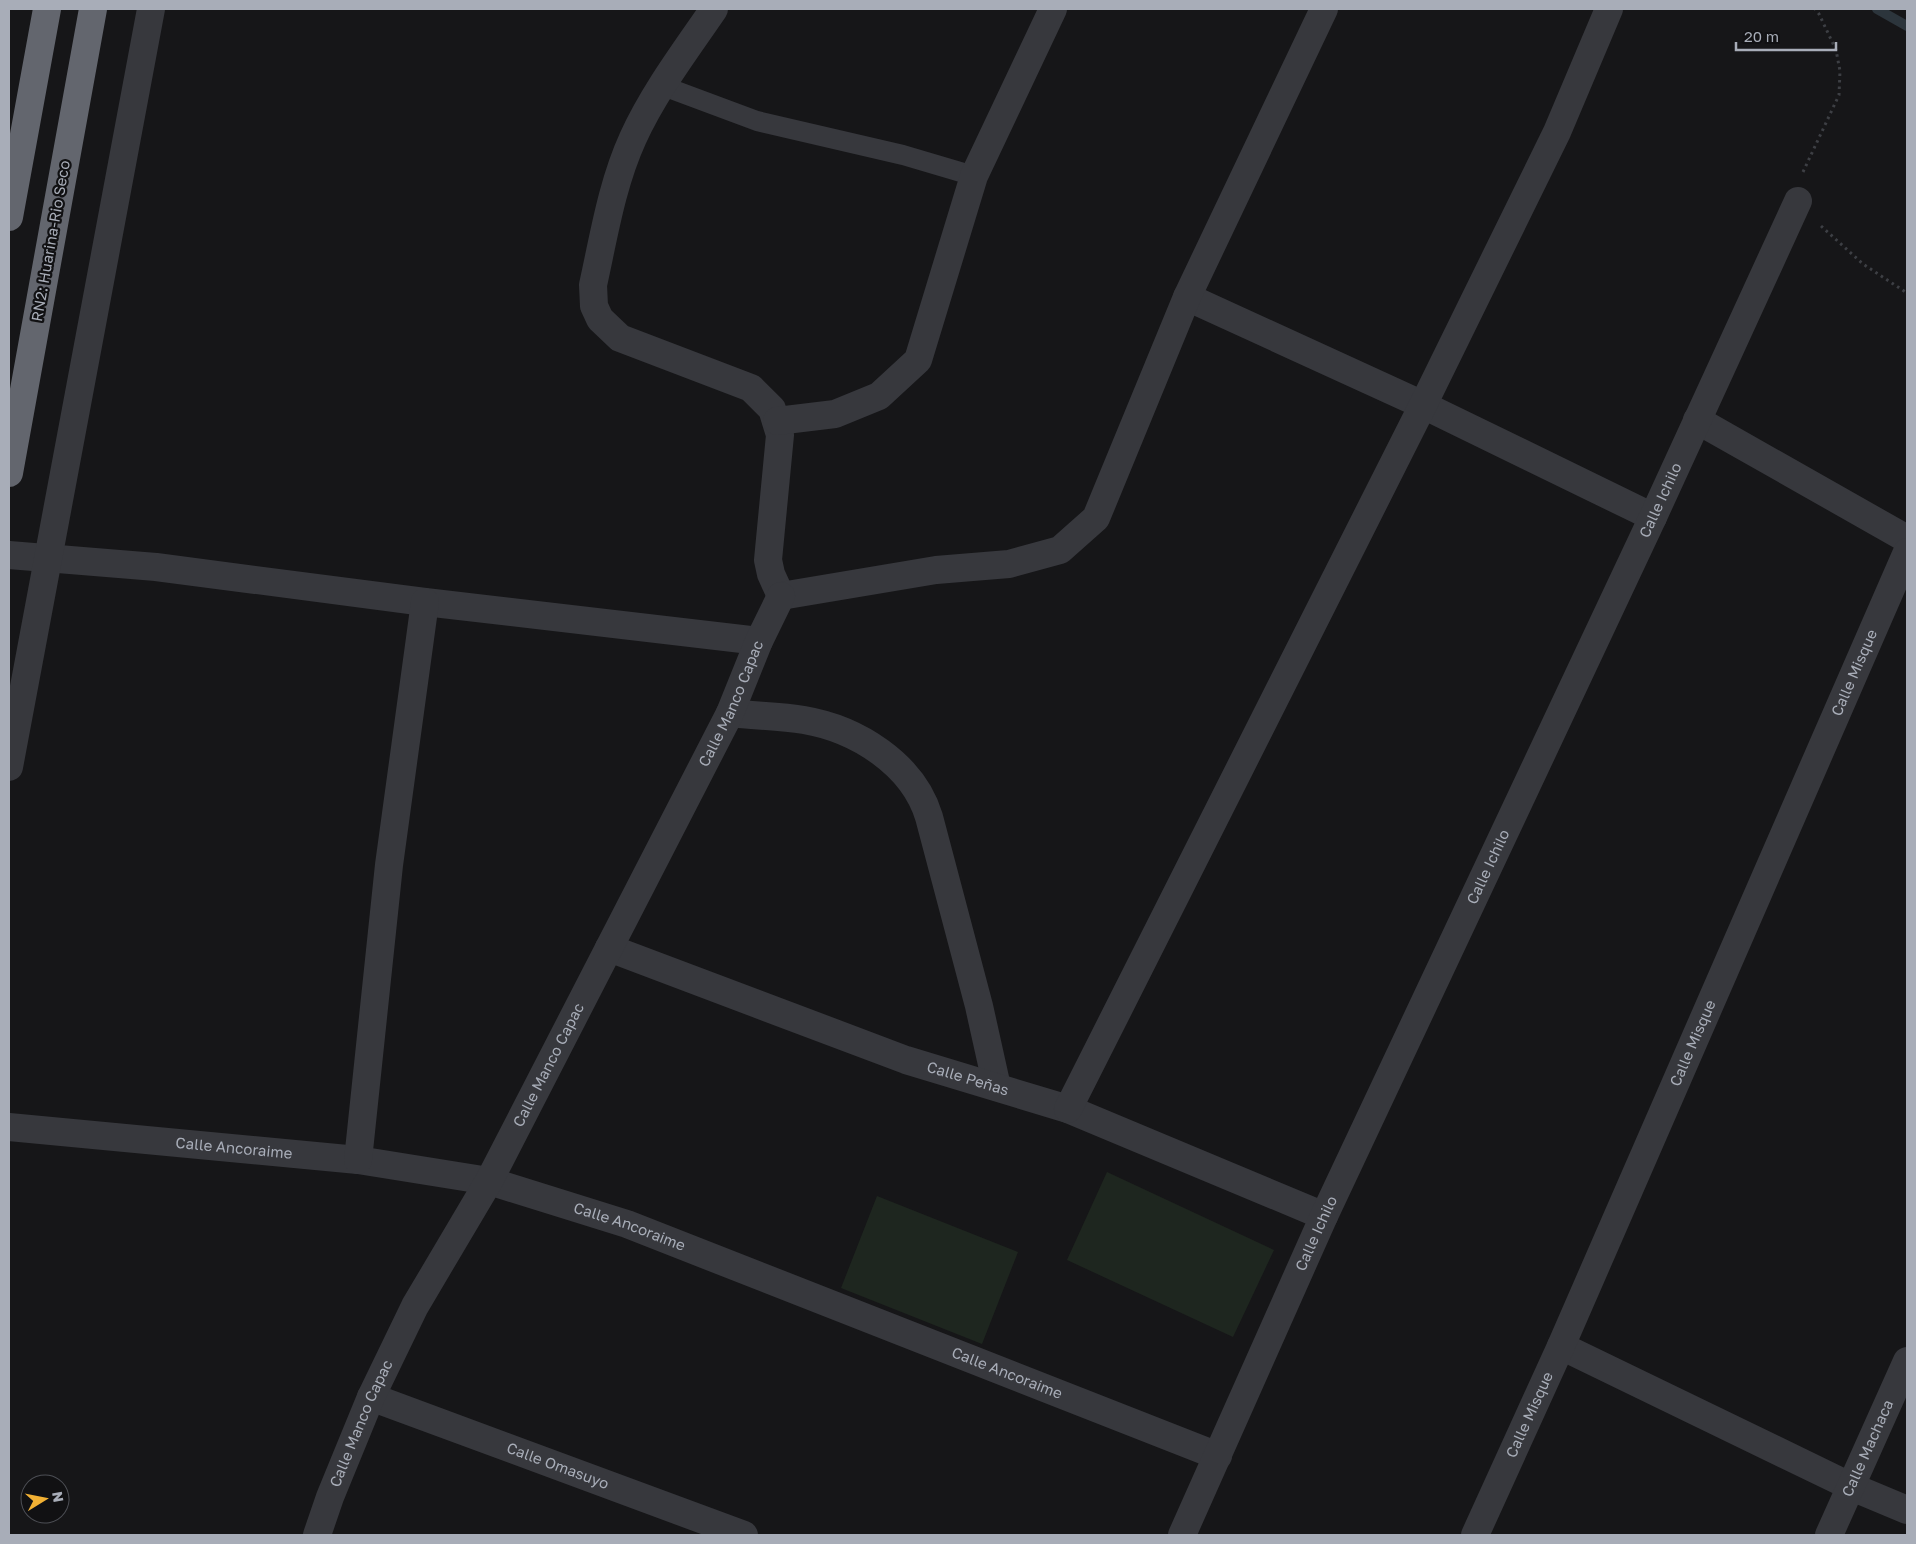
<svg xmlns="http://www.w3.org/2000/svg" width="1916" height="1544" font-family="'Golos Text',sans-serif">
<rect width="100%" height="100%" fill="#161618"/>
<path fill="#1e261f" d="M1107,1172L1274,1250L1233,1337L1067,1260Z
M877,1196L1018,1252L982,1344L841,1288Z"/>
<g fill="none" stroke-linecap="round" stroke-linejoin="round">
<path stroke="#2c353c" stroke-width="10" d="M1877,9L1907,26"/>
<path stroke="#3d3f44" stroke-width="3" stroke-dasharray="2.5 4" stroke-linecap="butt" d="M1803,172L1839,95L1840,71L1836,50L1819,14L1815,9
M1821,226L1863,264L1907,293"/>
<path stroke="#37383d" stroke-width="20" d="M663,86L757,121L903,155L974,176"/>
<g stroke="#37383d" stroke-width="28">
<path d="M714,9C686,50 654,92 633,138C612,184 604,235 593,285L594,306L600,319L620,338L751,388L772,409L780,435L768,560L771,574L781,596"/>
<path d="M1187,297L1423,405L1653,517"/>
<path d="M1697,420L1907,539"/>
<path d="M777,421L835,414L879,396L918,360L974,176L1053,9"/>
<path d="M9,555L156,567L425,602L759,641"/>
<path d="M781,596L936,570L1009,564L1060,550L1096,518L1187,297L1324,9"/>
<path d="M730,713C755,716 780,716 804,720C857,729 913,764 929,817L979,1006L997,1087"/>
<path d="M9,767L151,9"/>
<path id="s1" d="M609,948L906,1060L1068,1109L1324,1216"/>
<path d="M1068,1109L1423,405L1557,132L1609,9"/>
<path id="s2" d="M9,1127L358,1160L489,1181L627,1224L1218,1456"/>
<path d="M358,1160L389,865L425,602"/>
<path d="M1561,1346L1852,1487L1907,1510"/>
<path id="s3" d="M371,1397L744,1535"/>
<path id="s4" d="M317,1535L330,1497L371,1397L415,1306L489,1181L730,713L759,641L781,596"/>
<path id="s5" d="M1182,1535L1324,1216L1653,517L1798,201"/>
<path id="s6" d="M1475,1535L1561,1346L1907,552"/>
<path id="s7" d="M1829,1535L1907,1361"/>
</g>
<path stroke="#63666e" stroke-width="28" d="M9,217L47,9
M9,473L93,9"/>
</g>
<g text-anchor="middle" stroke-width="4.5" stroke-linejoin="round" paint-order="stroke">
<g font-size="15" fill="#a8adb8" stroke="#111113">
<text transform="translate(51 241) rotate(-80)" y="5">RN2: Huarina-Rio Seco</text>
<text dy="5" stroke="none"><textPath href="#s5" startOffset="1140">Calle Ichilo</textPath></text>
<text dy="5" stroke="none"><textPath href="#s6" startOffset="942">Calle Misque</textPath></text>
<text dy="5" stroke="none"><textPath href="#s4" startOffset="930">Calle Manco Capac</textPath></text>
<text dy="5" stroke="none"><textPath href="#s5" startOffset="735">Calle Ichilo</textPath></text>
<text dy="5" stroke="none"><textPath href="#s6" startOffset="538">Calle Misque</textPath></text>
<text dy="5" stroke="none"><textPath href="#s4" startOffset="525">Calle Manco Capac</textPath></text>
<text dy="5" stroke="none"><textPath href="#s1" startOffset="382">Calle Peñas</textPath></text>
<text dy="5" stroke="none"><textPath href="#s2" startOffset="226">Calle Ancoraime</textPath></text>
<text dy="5" stroke="none"><textPath href="#s2" startOffset="631">Calle Ancoraime</textPath></text>
<text dy="5" stroke="none"><textPath href="#s5" startOffset="330">Calle Ichilo</textPath></text>
<text dy="5" stroke="none"><textPath href="#s2" startOffset="1036">Calle Ancoraime</textPath></text>
<text dy="5" stroke="none"><textPath href="#s6" startOffset="132">Calle Misque</textPath></text>
<text dy="5" stroke="none"><textPath href="#s4" startOffset="120">Calle Manco Capac</textPath></text>
<text dy="5" stroke="none"><textPath href="#s7" startOffset="95">Calle Machaca</textPath></text>
<text dy="5" stroke="none"><textPath href="#s3" startOffset="199">Calle Omasuyo</textPath></text>
</g>
</g>
<rect width="1916" height="1544" fill="none" stroke="#a8adb8" stroke-width="20"/>
<g transform="translate(45 1499) rotate(80)"><circle r="24" fill="#111113" stroke="#4d4f55"/>
<path d="M0-4L9 19L0 12L-9 19Z" fill="#f2b134"/>
<text y="-8" font-size="14" font-weight="bold" text-anchor="middle" fill="#a8adb8">N</text>
</g>
<path d="M1736 42v8h100v-8" fill="none" stroke="#a8adb8" stroke-width="2.5"/>
<text x="1744" y="42" font-size="15" fill="#a8adb8" stroke="#111113" stroke-width="4" paint-order="stroke">20 m</text>
</svg>
